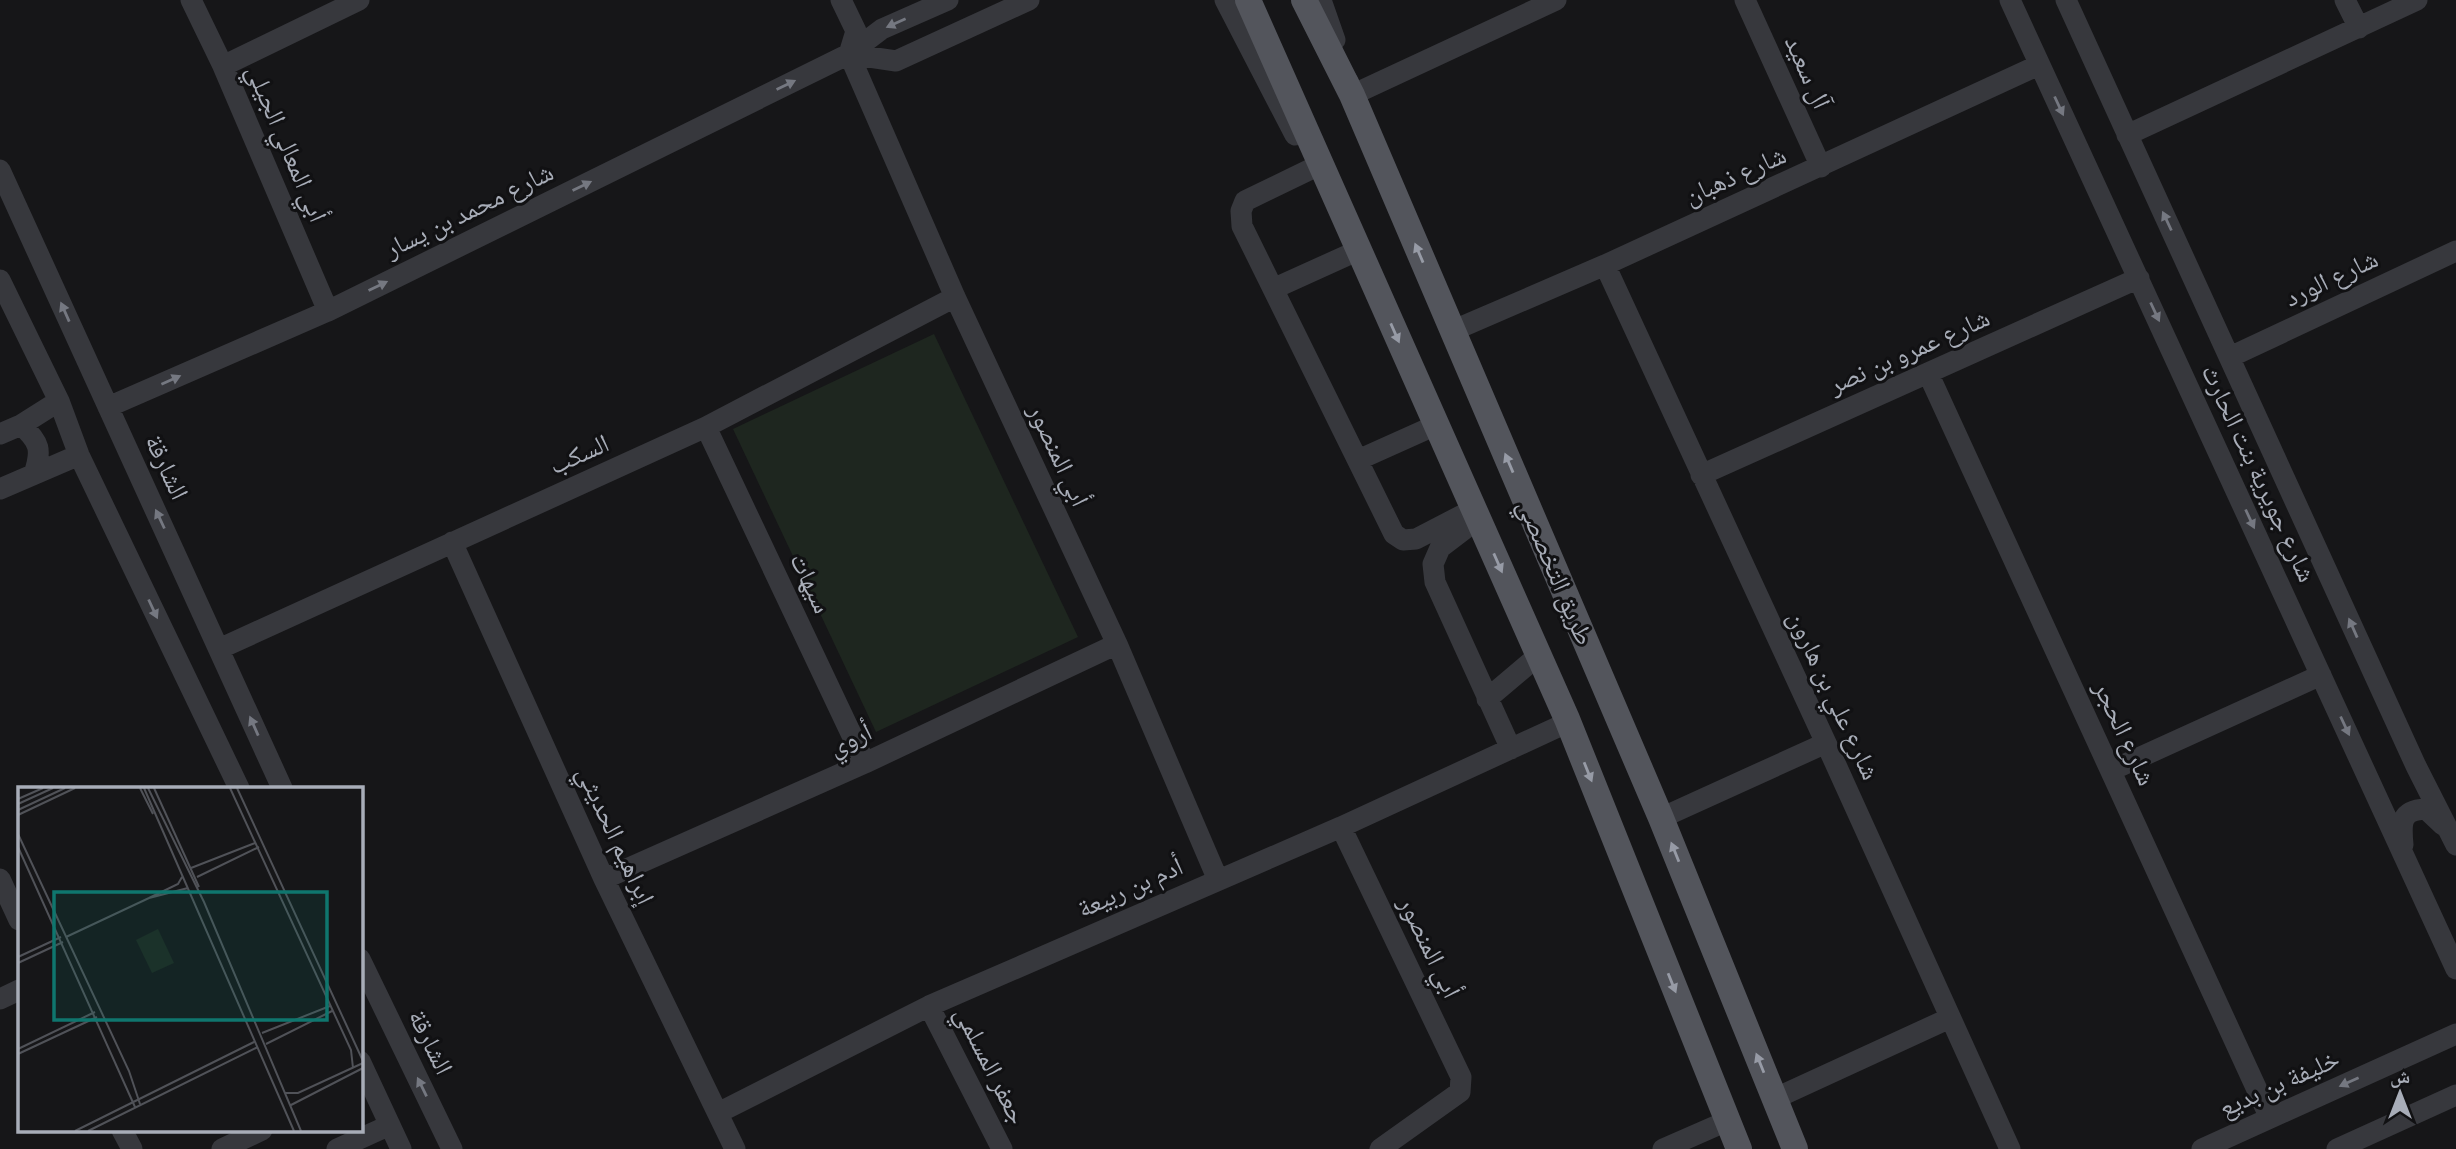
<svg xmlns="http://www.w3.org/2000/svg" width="2456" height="1149" font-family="'PT Sans Narrow','Noto Naskh Arabic',sans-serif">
<rect width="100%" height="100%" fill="#161618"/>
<path fill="#1e261f" d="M934,334L1078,637L876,732L733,429Z"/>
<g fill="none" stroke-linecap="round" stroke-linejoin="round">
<path stroke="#37383d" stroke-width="21" d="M191,0L223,66L328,311
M841,0L856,31L849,54
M1225,0L1295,135
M1321,0L1335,40
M1745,0L1821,167
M2010,0L2456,969
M2066,0L2416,766L2456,845
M2345,0L2359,28
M849,54L955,297L1117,644L1218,880
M849,54L882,29L948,0
M223,66L359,0
M1348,81L1352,95L1556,0
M2127,135L2417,0
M1313,168L1245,201L1241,211L1242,226L1394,534L1403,540L1416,539L1474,509
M0,170L282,788
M1605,265L1826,743L2010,1149
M0,280L59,401L79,455L239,788
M1273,289L1359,250
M1452,331L1605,265L2039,65
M2230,357L2456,251
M1928,373L2270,1118
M108,407L328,311L849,54L896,61L1029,0
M21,425C40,442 42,450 34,474
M706,427L865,763
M0,434L21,425L59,401
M1358,460L1436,425
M1701,475L2139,278
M0,489L79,455
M1478,519L1440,548L1433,564L1435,582L1511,749
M452,542L604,879L735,1149
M219,649L706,427L955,297
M1487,699L1539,655
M2112,770L2321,675
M1661,818L1826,743
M1341,827L1461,1077L1460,1092L1380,1149
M2403,845C2401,823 2400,810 2426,809L2443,825
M0,879L19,920
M604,879L865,763L1117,644
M360,959L452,1149
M0,999L19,990
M929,1006L1002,1149
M360,1061L401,1149
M1774,1099L1950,1018
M718,1113L929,1006L1341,827L1560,726L1567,719
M122,1130L132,1149
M222,1149L262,1130
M337,1149L390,1125
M1663,1149L1727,1121
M2202,1149L2456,1034
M2337,1149L2456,1095"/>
<path stroke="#53555c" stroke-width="26" d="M1248,0L1567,719L1739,1149
M1304,0L1352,95L1661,818L1795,1149"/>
</g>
<defs><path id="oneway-solid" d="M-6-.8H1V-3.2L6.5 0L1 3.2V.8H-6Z" transform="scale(1.75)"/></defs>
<g fill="#757881">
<use href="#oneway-solid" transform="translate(896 23) rotate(156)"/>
<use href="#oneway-solid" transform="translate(786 85) rotate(-26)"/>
<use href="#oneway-solid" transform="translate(2059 106) rotate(65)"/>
<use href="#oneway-solid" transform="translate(582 186) rotate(-26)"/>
<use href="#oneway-solid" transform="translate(2167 221) rotate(-115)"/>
<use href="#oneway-solid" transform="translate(378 286) rotate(-26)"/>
<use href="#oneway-solid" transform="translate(65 312) rotate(-114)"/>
<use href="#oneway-solid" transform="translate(2155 312) rotate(65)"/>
<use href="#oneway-solid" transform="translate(171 380) rotate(-24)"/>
<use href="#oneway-solid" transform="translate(160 519) rotate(-115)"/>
<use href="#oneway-solid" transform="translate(2250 519) rotate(65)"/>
<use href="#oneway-solid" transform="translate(153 609) rotate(65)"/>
<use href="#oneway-solid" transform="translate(2353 628) rotate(-114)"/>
<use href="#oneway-solid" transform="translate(254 726) rotate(-114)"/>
<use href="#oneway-solid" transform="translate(2345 726) rotate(65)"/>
<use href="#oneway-solid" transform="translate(2349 1082) rotate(156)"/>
<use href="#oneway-solid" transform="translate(422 1087) rotate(-116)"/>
</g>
<g fill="#979ba6">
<use href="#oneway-solid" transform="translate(1419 253) rotate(-113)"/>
<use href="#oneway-solid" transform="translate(1395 333) rotate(66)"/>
<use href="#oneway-solid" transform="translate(1509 463) rotate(-113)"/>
<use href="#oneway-solid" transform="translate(1498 563) rotate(66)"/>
<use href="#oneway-solid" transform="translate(1588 772) rotate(68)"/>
<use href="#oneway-solid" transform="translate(1675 852) rotate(-112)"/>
<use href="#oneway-solid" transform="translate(1672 983) rotate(68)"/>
<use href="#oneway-solid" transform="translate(1760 1063) rotate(-112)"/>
</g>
<g text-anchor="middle" stroke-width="6" stroke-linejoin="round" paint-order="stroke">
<g font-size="26" fill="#a8adb8" stroke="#111113">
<text transform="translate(1808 72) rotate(66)" y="9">آل سعيد</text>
<text transform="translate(287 143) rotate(67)" y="9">أبي المعالي الجيلي</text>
<text transform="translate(1735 175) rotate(-24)" y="9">شارع ذهبان</text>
<text transform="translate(469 210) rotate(-26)" y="9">شارع محمد بن يسار</text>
<text transform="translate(2331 278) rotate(-25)" y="9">شارع الورد</text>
<text transform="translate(1909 351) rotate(-24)" y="9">شارع عمرو بن نصر</text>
<text transform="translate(579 454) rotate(-24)" y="9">السكب</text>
<text transform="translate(1059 455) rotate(65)" y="9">أبي المنصور</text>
<text transform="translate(167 467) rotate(65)" y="9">الشارقة</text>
<text transform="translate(2259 473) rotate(65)" y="9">شارع جويرية بنت الحارث</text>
<text transform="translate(1556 572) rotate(67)" y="9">طريق التخصصي</text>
<text transform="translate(811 583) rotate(65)" y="9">سيهات</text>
<text transform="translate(1834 695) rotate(65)" y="9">شارع علي بن هارون</text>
<text transform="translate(2125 733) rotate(65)" y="9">شارع الحجر</text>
<text transform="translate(850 739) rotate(-25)" y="9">أروي</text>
<text transform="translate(616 835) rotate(65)" y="9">إبراهيم الحديثي</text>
<text transform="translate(1130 887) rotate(-24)" y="9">أدم بن ربيعة</text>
<text transform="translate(1430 947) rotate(64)" y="9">أبي المنصور</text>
<text transform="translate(431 1042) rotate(64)" y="9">الشارقة</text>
<text transform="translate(991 1065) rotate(63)" y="9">جعفر المسلمي</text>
<text transform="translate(2279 1083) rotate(-24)" y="9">خليفة بن بديع</text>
</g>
</g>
<g transform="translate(18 787)">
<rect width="345" height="345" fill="#161618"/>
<path d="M140,142L156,176L134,186L118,153Z" fill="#1e261f"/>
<path fill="none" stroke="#505258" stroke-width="2" d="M122,1L135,27M126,1L276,344M130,1L186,115L283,344M136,1L181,100M212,1L333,263L335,281M219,1L345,274M0,12L25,1M0,17L35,1M0,23L47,1M0,28L57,1M0,47L111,284L122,317M0,60L117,320M173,81L237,56M179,90L241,60M131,111L160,97L164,90M48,150L131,111L170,101M0,170L43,150M0,176L45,155M244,246L312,219M248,257L314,224M0,262L77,225M0,267L79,230M267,306H280L345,276M273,318L345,281M57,344L236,255M70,344L240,260"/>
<path fill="#0f766e" fill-opacity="0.15" stroke="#0f766e" stroke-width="3.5" d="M36,105H309V233H36Z"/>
<rect width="345" height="345" fill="none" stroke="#a8adb8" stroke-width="3.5"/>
</g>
<g transform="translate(2400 1093)" stroke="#111113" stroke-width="5" paint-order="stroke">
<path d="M0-5L12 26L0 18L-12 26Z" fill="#a8adb8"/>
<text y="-10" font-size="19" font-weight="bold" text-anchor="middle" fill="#a8adb8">ش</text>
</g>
</svg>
